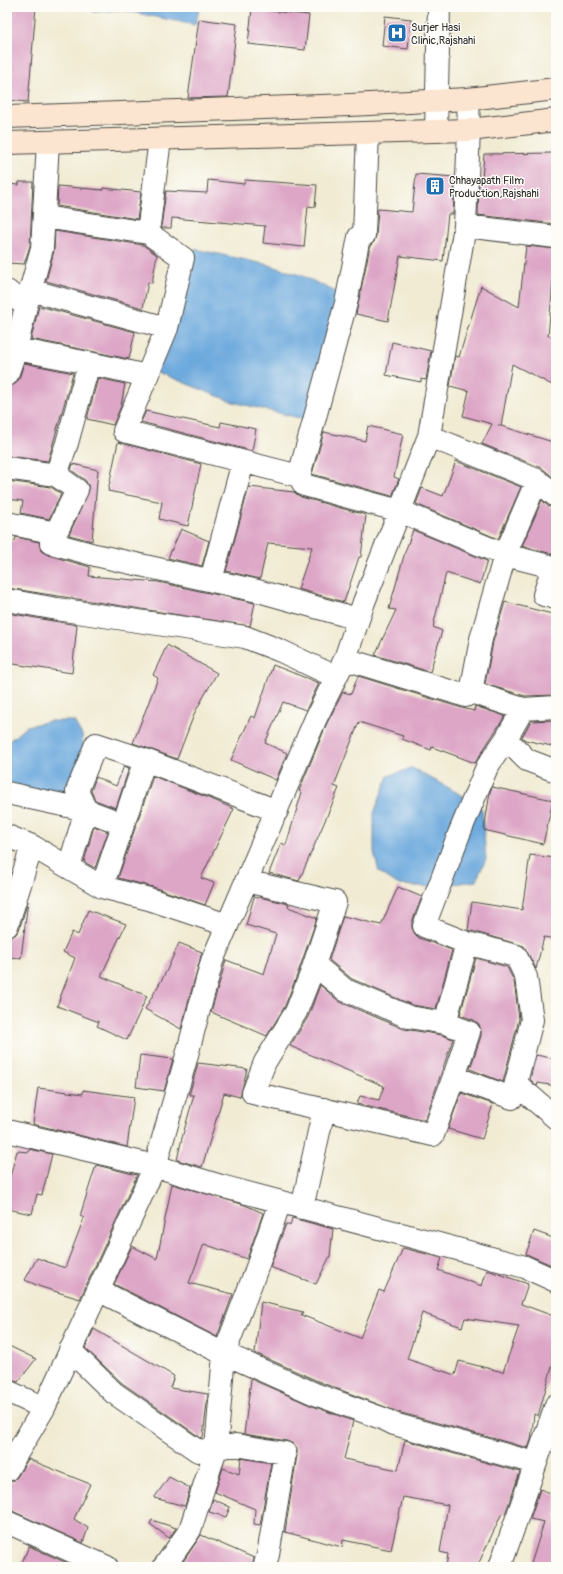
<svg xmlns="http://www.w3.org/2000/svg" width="563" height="1574" font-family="Pangolin,sans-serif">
<rect width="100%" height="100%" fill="#fdfcf7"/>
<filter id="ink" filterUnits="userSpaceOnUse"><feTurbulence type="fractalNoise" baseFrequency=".025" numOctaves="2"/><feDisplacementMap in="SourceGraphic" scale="8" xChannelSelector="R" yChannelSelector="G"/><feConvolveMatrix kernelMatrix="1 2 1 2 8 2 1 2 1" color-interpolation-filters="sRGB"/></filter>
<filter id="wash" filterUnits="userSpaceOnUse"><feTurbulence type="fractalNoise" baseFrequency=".012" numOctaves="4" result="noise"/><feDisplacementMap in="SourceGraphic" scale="16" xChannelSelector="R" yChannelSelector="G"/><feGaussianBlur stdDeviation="0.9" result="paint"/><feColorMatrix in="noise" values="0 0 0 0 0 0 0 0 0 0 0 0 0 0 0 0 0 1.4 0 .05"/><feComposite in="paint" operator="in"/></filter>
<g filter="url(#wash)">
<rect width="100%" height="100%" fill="#f1ebd3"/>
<path fill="#6ca9dd" stroke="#4c6a84" d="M84,7H200L195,25L122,10L95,12Z
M195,249L269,265L303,276L342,295L308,420L233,402L157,372L183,299Z
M50,721H74L82,735L84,752L68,791L51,793L16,787L7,782V743L27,726Z
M412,768L456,792L482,809L486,859L476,881L431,887L399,885L379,872L374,852V813L388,776Z"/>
<g id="blocks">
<path fill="#dda6c6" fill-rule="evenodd" d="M7,7H36L28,102L7,100Z
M252,9L309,15L305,50L248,44Z
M385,16L411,19L408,49L382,46Z
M199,19L237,24L228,97L188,98Z
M556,153V224L478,215L479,179H482L484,154Z
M416,174L455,177L453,214H448L443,261L400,256L388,321L356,314L370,246L374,242L376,236L378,209L412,212Z
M208,180L244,184L245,180L317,185L315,207L308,206L304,247L263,243L265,226L172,218L171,228H163L161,227L166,191L207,193Z
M19,182H33L30,246L24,264L7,263V184L19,185Z
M58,186L103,190V188L141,192L137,219L57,206Z
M55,231L143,245L157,255L152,283L148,282L143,308L46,281L54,251Z
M526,246L556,249L548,336L556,337V387L512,364L501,426L498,425L556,443V480L542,468L482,444L492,424L463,416L469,391L450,386L455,356L459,357L481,286L519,307Z
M39,306L135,332L129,359L31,339Z
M392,342L431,351L426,380L421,379V382L386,375Z
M24,363L73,373L48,461L7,456V387L15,384L19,379Z
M98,378L125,384L121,406L113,425L87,419Z
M146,411L220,427L221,422L256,429L252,451L141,422Z
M368,426L403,434L394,477L399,479L392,496L312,474L324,432L365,441Z
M118,442L201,464L188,526L159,519L162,502L108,491Z
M456,461L521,487L498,539L416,504L422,488L443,496Z
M73,464L98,470L92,541L69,535L89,490L88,485L85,480L71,470Z
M7,481L51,487L61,494L49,519L21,513L23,501L7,499Z
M249,487L294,492L301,497L366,515L361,557H359L344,602L298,589L312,547L268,543L260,579L226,571Z
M542,500L548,506L556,508V555L522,546Z
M181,529L209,541L202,566L168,558Z
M413,530L487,561L480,584L446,573L433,627L442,631L430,672L375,655L396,610L389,609L405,552Z
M16,537L39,542L41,551L48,555L90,567L89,576L158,582L255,603L250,626L7,588V540L15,541Z
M505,602L556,615V695L525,696L485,684L493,642Z
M7,613L77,625L72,673L7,663Z
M167,645L217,673L195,712L177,759L133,743L158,678L153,675Z
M273,665L319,683L306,710L283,702L265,743L287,753L276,780L231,760L251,716L255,718Z
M358,676L462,708L474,711L475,706L505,716L475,763L432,747L431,750L402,739L403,736L359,722L334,786L339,788L299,881L269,873L281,843L286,845L302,792L299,791L327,723L343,692L351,694Z
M556,720V747L525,740L522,737L531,721Z
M124,766L129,768L116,808L95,800L91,791L96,777L116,786Z
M153,776L216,801L234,809L201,878L214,883L205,905L153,887L118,878Z
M492,787L553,800L543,844L484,830L490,792Z
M94,826L108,832L95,868L84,862Z
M530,855L556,858V939L544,937L536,969L524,946L468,930L472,902L522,910Z
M398,887L422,897L412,922V928L415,934L419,938L452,950L436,1009L412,1005L352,979L329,960L343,916L381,925Z
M254,897L258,898L259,897L289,904L288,907L317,918L299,970L285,1006L267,1036L211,1012L226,960L264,974L276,934L246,925Z
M28,901L21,958L7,957V938L15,935L19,930Z
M88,910L126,924L101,976L147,996L127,1040L97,1026L99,1022L57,1006L75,958L63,952L72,932L78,935Z
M179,943L202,952L181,1029L145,1009L166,972Z
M476,958L507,967L514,981L519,1019L503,1082L470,1069L481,1036V1030L479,1024L474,1020L460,1015Z
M320,985L340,1002L404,1029L442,1035L453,1039L425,1120L357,1104L360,1096L379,1100L384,1086L290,1046L308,1017Z
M140,1055L173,1059L164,1091L136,1087Z
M536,1055L556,1059V1086L538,1083L537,1086L530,1079Z
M198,1063L247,1069L240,1097L224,1093L202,1167L177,1160L182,1138L194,1095H190V1092Z
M38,1088L83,1094V1090L134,1097L127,1147L33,1124Z
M461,1093L493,1104L482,1139L448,1129Z
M29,1149L52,1154L42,1195L37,1194L32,1214L7,1209V1188L17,1151L29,1152Z
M96,1165L137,1175L80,1299L41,1287L25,1280L37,1258L65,1268L84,1218L80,1216Z
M172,1184L245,1205L263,1213L247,1259L204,1244L189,1283L233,1294L217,1337L114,1284L132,1246L157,1259Z
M292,1218L333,1229L330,1256L316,1284L270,1267L286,1224L290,1226Z
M534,1231L556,1239V1267L526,1254Z
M403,1248L442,1258L438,1270L482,1286L487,1270L528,1284L521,1304L556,1317V1353L538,1416L534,1414L531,1440L528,1448L398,1412L320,1382L255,1353L261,1302L303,1312L301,1315L360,1338L379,1290L384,1292ZM422,1313L462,1327L465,1318L519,1326L503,1372L459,1361L455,1375L407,1359Z
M94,1329L174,1376L170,1388L208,1394L203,1437L201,1438L122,1383L85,1348Z
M7,1345L36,1359L18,1382L7,1379Z
M251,1379L310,1405L353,1421L344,1459L398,1470L405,1440L520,1472L505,1514L502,1513L477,1567H446L448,1554L440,1552L448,1505L403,1497L391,1550L343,1540L342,1547L285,1532L297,1455V1449L293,1444L287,1441L244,1434Z
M241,1458L271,1463L260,1525L254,1524L255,1509L215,1492L223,1468L239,1474Z
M28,1459L90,1484L74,1519L88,1528L83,1543L12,1511L7,1510V1482L13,1481L17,1477Z
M169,1477L190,1488L185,1506L154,1498Z
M540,1489L556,1495V1567H530L544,1522L530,1519Z
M213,1499L230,1507L226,1517L209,1512Z
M152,1520L176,1528L169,1538L150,1524Z
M201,1535L254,1558L252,1567H181L184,1560Z
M29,1546L76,1567H20Z"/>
</g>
</g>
<g filter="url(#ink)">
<use href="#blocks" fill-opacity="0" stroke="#494844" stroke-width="1"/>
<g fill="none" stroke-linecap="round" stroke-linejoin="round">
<defs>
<path id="street" d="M436,131L439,7
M44,217L148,233L160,139
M465,226L556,237
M30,290L167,328L183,258L148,233
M7,291L26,306L42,248L48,142
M167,328L124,431L299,476L346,303L359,237L364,235L368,133
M16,349L89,363
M7,375L16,349L26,306
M7,468L56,475L67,443L89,363L147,376
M56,475L77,490L51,543L95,555L258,591L358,619
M299,476L304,485L400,511L505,555L537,480L429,436
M537,480L556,496
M7,523L56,533
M211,580L243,462
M7,600L57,609L245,637L281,651L336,677
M345,659L466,696L471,692L523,709
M471,692L481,639L505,555L553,567L544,595L556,598
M556,707L523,709L506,739L527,760L556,771
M7,793L86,810L123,824
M7,836L32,846
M69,867L86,810L77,791L96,744L145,760
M246,881L335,902L311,974L296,1012L265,1062L253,1093L433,1135L457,1068L469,1032L445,1023L467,943L424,926L459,834L487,767L506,739
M102,887L145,760L277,811
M7,926L32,846L102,887L149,899L227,925
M314,964L345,990L409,1017L445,1023
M454,1077L512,1098L532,1020L526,977L516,956L467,943
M516,1084L556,1118
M7,1131L155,1166L221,1186L525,1267L556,1281
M302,1208L324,1109
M98,1290L224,1354L255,1273L280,1202
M70,1350L114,1393L198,1451L236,1445L285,1453L268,1555L264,1567
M219,1351L315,1394L384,1419L394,1424L535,1463
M7,1391L44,1408
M7,1470L44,1408L155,1166L184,1066L212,961L316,718L345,659L364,602L429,436L465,226L469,130L468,99
M7,1522L107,1567
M164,1567L190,1530L216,1449L224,1354
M500,1567L556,1405"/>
<path id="secondary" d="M7,117L350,105L468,99L556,89
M7,143L469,130L556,120"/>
</defs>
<use href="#street" stroke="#494844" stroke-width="24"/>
<use href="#secondary" stroke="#494844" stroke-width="24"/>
<use href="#street" stroke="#fff" stroke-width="22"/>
<use href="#secondary" stroke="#fce5d0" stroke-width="22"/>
</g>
</g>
<defs>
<symbol id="hospital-square" viewBox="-11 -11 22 22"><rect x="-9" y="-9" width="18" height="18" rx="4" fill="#1f6fb2" stroke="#fdfcf7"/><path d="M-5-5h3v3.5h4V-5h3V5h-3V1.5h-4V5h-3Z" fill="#fff"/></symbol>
<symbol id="building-square" viewBox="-11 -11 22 22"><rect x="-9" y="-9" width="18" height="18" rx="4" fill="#1f6fb2" stroke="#fdfcf7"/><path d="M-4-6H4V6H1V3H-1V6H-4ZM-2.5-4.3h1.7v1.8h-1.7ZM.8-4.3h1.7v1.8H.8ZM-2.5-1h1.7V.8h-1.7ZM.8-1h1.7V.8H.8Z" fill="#fff"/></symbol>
</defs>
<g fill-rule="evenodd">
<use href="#hospital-square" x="386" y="22" width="22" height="22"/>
<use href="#building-square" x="424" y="175" width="22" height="22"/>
</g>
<g text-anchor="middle" stroke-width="3" stroke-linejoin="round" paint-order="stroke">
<g font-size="11" fill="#2b2b2b" stroke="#fdfcf7" text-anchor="start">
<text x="411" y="31">Surjer Hasi<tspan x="411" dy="13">Clinic,Rajshahi</tspan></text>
<text x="449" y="184">Chhayapath Film<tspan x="449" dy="13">Production,Rajshahi</tspan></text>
</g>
</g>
<rect width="563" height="1574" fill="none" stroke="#fdfcf7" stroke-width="24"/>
</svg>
